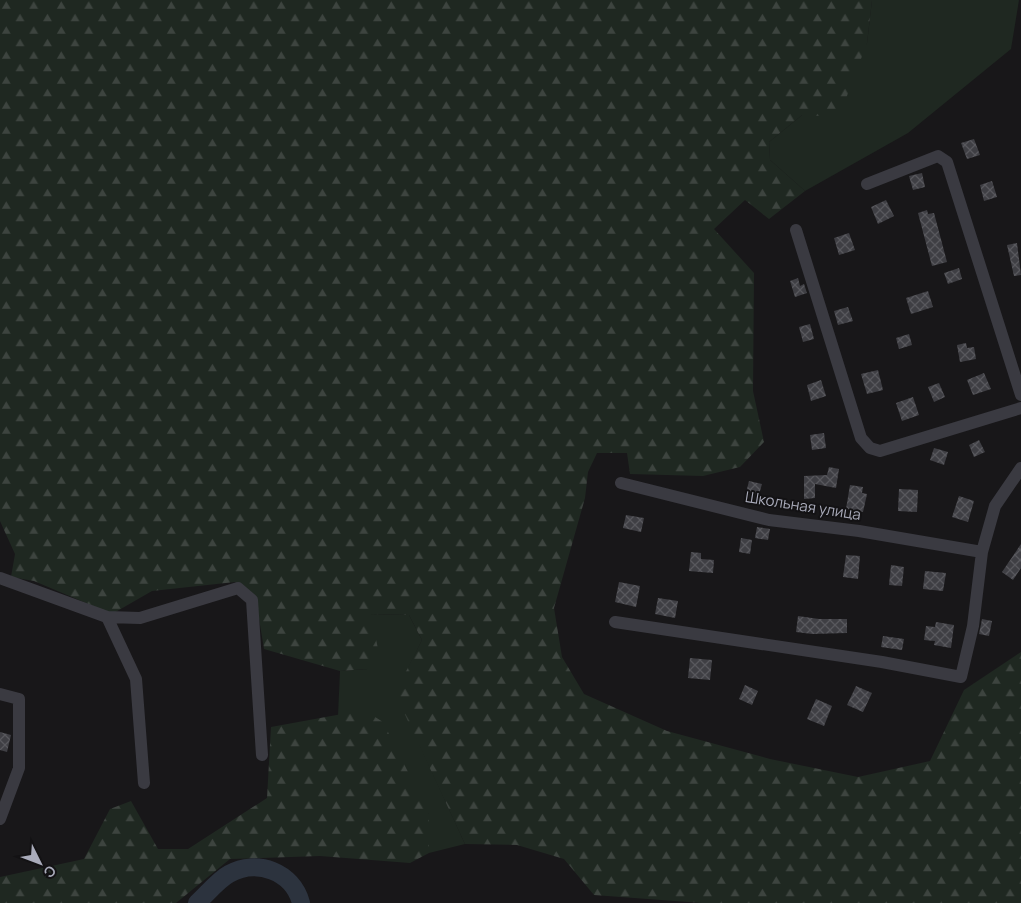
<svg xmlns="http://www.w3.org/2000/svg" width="1021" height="903" font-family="Manrope,sans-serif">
<defs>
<pattern id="forest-firs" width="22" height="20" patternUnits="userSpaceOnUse" patternTransform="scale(1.25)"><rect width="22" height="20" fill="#1f2821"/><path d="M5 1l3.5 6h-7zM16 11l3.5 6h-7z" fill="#3d443f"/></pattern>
<pattern id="building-cross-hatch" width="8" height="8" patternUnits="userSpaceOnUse" patternTransform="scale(1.25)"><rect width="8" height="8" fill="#3f3f44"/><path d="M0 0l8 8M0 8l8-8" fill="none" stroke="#58585d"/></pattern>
</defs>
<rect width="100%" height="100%" fill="#181719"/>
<path fill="#1f2821" d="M872,0H1019L1011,49L908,133L805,191L770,160L769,142L802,115L867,43Z
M370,614L409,615L422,640L396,693L465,844L429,853V814L338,715L340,671L367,669Z"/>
<path fill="url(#forest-firs)" d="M0,0H872L867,43L839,117L802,115L769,142L770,160L805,191L769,219L745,200L714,229L754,273L753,391L764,442L740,467L703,476L630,474L627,453H597L588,472L585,498L554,608L562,657L584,694L667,731L770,759L858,777L930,761L964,690L1021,652V903H702L594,895L564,859L517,845L465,844L395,693L422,640L409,615L371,614L380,659L367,669L340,671L264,649L256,600L235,582L152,591L112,614L34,581L11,577L15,554L0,521Z
M364,710L383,722L429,814V853L410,863L320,856L230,859L176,903H0V877L84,859L110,809L131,801L158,849H188L267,798L271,727Z"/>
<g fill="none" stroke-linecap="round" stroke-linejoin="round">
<path stroke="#2c333e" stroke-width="18" d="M197,903C207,894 218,880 229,874C257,858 293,872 301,903"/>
</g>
<path fill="url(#building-cross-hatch)" d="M974,139L980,155L967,159L961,143Z
M922,173L925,187L913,190L909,176Z
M992,181L997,197L984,201L980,185Z
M886,200L894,216L878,224L871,207Z
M927,210L928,214L934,213L947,262L932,266L918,213Z
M849,233L855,250L839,255L834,238Z
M1017,243L1021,275L1014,276L1007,245Z
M959,268L962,279L948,284L944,273Z
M798,278L800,286L804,284L807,293L795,297L790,281Z
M928,291L933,307L911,314L906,298Z
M848,307L853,321L838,325L834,311Z
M810,324L814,339L803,342L799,327Z
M909,334L912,345L899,349L896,338Z
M966,343L967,348L974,347L976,359L960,362L957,345Z
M878,370L883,390L867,394L861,374Z
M984,373L991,389L973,395L967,380Z
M821,380L826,396L811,401L807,385Z
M939,383L945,397L934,402L928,387Z
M913,397L919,415L902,421L896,403Z
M824,433L826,448L812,450L810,435Z
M979,440L985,452L974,457L969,445Z
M934,448L948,452L944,465L930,460Z
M829,467L839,469L836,488L815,484V498L804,499V476L827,475Z
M749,481L762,484L757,501L745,497Z
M850,485L863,487L862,493L867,494L863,512L846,509Z
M899,489L918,490L917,512L898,511Z
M959,496L974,501L968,522L952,517Z
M626,515L644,518L641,532L623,528Z
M757,527L770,529L768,540L755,538Z
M741,538L752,540L750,554L739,552Z
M1021,544V568L1013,580L1002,572Z
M691,552L701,553V559L714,560L713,573L689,571Z
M846,555L860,556L858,579L843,577Z
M891,565L904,567L902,586L889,585Z
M925,571L946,573L943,591L923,589Z
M619,582L640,586L636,607L615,602Z
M658,598L678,601L675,618L655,614Z
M798,616L819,619H847V633L812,634L796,632Z
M982,619L992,621L989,636L979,634Z
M936,622L954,625L951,648L934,645L935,641L924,640L926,626L935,627Z
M883,636L904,639L902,650L881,647Z
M690,658L712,660L710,680L688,678Z
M745,685L758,691L752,705L739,699Z
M856,686L872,693L863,712L847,705Z
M816,699L832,706L824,726L807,719Z
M0,732L11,735L7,752L0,750Z"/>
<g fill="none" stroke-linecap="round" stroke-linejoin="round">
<path stroke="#3a3a41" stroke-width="12" d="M867,184L938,156L947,162L1021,395
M796,230L861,438L870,448L880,451L1021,408
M621,483L769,520L859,531L982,552
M0,578L107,617L136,679L144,783
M107,617L140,618L238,588L252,600L262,755
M615,622L882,662L961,677L973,626L982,552L995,506L1021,468
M0,694L19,699V768L0,819"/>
</g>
<g text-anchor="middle" stroke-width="4" stroke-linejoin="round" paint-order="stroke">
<g font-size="15" fill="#a9abba" stroke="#131214">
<text transform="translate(803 506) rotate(9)" y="5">Школьная улица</text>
</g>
</g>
<g transform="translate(40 863) rotate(132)" stroke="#131214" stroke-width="4" paint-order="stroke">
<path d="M0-4L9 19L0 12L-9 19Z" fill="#a9abba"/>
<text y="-8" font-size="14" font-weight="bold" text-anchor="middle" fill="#a9abba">С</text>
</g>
</svg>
